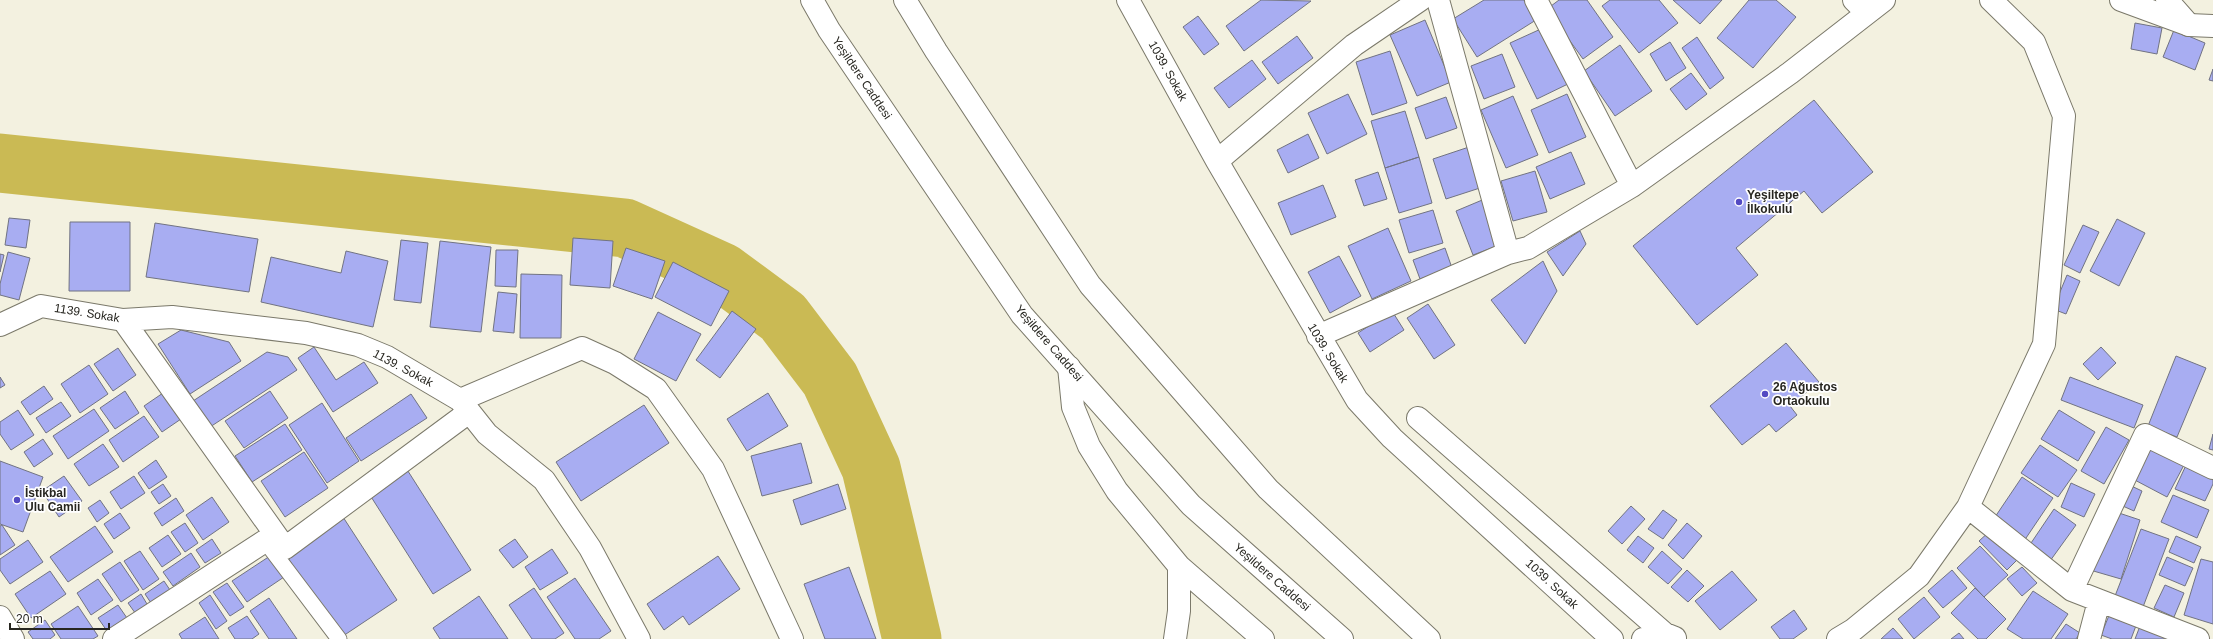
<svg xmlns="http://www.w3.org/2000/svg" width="2213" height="639" font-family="Arial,sans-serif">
<rect width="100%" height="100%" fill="#f3f1e0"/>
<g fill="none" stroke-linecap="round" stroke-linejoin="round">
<path stroke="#caba54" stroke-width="59" d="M0,163L625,228L722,272L783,317L830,379L871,468L912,639"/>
</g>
<path fill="#a8adf2" stroke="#717382" d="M1261,0L1311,1L1244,51L1226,26Z
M1484,0H1524L1536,20L1477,57L1453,19Z
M1559,0H1587L1613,37L1583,59L1547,9Z
M1610,0H1659L1678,23L1639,53L1602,6Z
M1673,0H1722L1700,24Z
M1749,0H1776L1796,17L1753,68L1717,38Z
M1198,16L1219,44L1204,55L1183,27Z
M1425,20L1451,82L1417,96L1390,35Z
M2135,23L2162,28L2157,54L2131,49Z
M1543,28L1570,83L1537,99L1510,43Z
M2174,30L2205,43L2195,70L2163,57Z
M1297,36L1313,58L1278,84L1262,62Z
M1697,37L1724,78L1710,89L1682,48Z
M1670,42L1686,68L1666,81L1650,54Z
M1620,45L1652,91L1615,116L1584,71Z
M1390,51L1407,103L1372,115L1356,62Z
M1502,54L1515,87L1484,99L1471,66Z
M1252,60L1266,79L1229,108L1214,88Z
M2213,69V81L2209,80Z
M1691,73L1707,94L1686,110L1670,89Z
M1348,94L1367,134L1327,154L1308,113Z
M1567,94L1586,137L1549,153L1531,110Z
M1513,96L1538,155L1506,168L1481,110Z
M1446,97L1457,128L1426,139L1415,108Z
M1814,100L1873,172L1822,213L1804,191L1736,248L1758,275L1697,325L1633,246Z
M1405,111L1419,157L1385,168L1371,121Z
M1308,134L1319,158L1288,173L1277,150Z
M1469,147L1483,187L1446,199L1433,159Z
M1571,152L1585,184L1550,199L1536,167Z
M1419,157L1432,203L1399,213L1385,168Z
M1535,171L1547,212L1513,221L1501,181Z
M1378,172L1387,199L1364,206L1355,180Z
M1323,185L1336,217L1291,235L1278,203Z
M1487,198L1505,243L1473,255L1456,211Z
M1433,210L1443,243L1409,253L1399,220Z
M9,218L30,220L26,248L5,245Z
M2117,219L2145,233L2119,286L2090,271Z
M70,222H130V291H69Z
M155,223L258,239L249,292L146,277Z
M2083,225L2099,232L2080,273L2064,265Z
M1388,228L1411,281L1372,299L1348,246Z
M1580,231L1586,244L1563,276L1547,252Z
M573,238L613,241L610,288L570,285Z
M401,240L428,243L421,303L394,300Z
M440,241L491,247L481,332L430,327Z
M626,248L665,261L652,299L613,286Z
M1445,248L1452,268L1420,279L1413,260Z
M496,250H518L516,287L495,286Z
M346,251L388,261L373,327L261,302L271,257L341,273Z
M8,252L30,258L19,300L0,295V284Z
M0,254L4,255L0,272Z
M1339,256L1361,296L1330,313L1308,272Z
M1543,261L1557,291L1525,344L1491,300Z
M673,262L729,291L711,326L655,297Z
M521,274L562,275L561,338H520Z
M2067,275L2080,281L2066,314L2053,309Z
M498,292L517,294L514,333L493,331Z
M1428,304L1455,345L1434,359L1407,318Z
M732,311L756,329L720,378L696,360Z
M1392,311L1404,330L1370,352L1358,333Z
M658,312L701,334L676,381L634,359Z
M181,330L229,342L241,361L190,394L158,344Z
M1786,343L1819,382L1790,406L1797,415L1776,432L1769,424L1742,445L1710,406Z
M314,347L336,380L364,362L378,383L333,412L298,358Z
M2101,347L2116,363L2098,380L2083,364Z
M118,348L136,375L113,391L94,364Z
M267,352L288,357L297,370L210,427L193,401Z
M2176,356L2206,368L2177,437L2148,426Z
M89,365L108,394L80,413L61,384Z
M0,377L5,385L0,388Z
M2070,377L2143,405L2134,428L2061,400Z
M44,386L53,399L30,415L21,402Z
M125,391L139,413L115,429L100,408Z
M270,391L288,418L244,448L225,421Z
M163,393L181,419L162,432L144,406Z
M768,393L788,426L747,451L727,419Z
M411,394L427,418L361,461L346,438Z
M61,402L71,416L46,433L36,418Z
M322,403L359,461L327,483L289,425Z
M644,405L669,443L581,501L556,462Z
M94,409L109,431L68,459L53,436Z
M18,410L34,435L11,450L0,434V422Z
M2059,410L2095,432L2078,461L2041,439Z
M144,416L159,437L123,462L109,440Z
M285,424L302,450L252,482L235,456Z
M2106,427L2129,440L2104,484L2081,471Z
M2213,434V450L2209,449Z
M43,439L53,454L34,467L24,452Z
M801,443L812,483L762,496L751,456Z
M103,444L119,467L89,486L74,464Z
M2040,445L2077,470L2058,497L2021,473Z
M2148,446L2184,465L2167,497L2131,478Z
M304,452L328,488L285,517L261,481Z
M156,460L167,477L149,489L138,473Z
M0,461L43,477L23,532L0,524Z
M2187,463L2213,474V484L2205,501L2175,489Z
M406,468L471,570L433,594L368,492Z
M64,476L82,501L59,517L42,491Z
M134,476L145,493L121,509L110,492Z
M2022,477L2053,498L2024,541L1993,520Z
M2071,483L2095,494L2084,517L2061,507Z
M2125,483L2142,491L2134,511L2116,503Z
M163,484L171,496L159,504L151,492Z
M838,484L846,509L801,525L793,500Z
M2173,495L2209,510L2197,538L2161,522Z
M212,497L229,522L203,540L186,515Z
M176,498L184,511L162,526L154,513Z
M100,500L109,513L97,522L88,508Z
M1631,506L1645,519L1622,544L1608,531Z
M2054,509L2076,525L2050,561L2029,546Z
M1663,510L1677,520L1663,539L1648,529Z
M2110,510L2140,520L2121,579L2090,570Z
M120,513L130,528L114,539L104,524Z
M343,517L397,600L340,638L286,555Z
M185,523L198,543L185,552L171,532Z
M1687,523L1702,536L1683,559L1668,545Z
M2,525L15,545L0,555V526Z
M95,526L113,552L68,582L50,557Z
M2141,529L2169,539L2143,607L2115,596Z
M1990,531L2018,559L2007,570L1979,541Z
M168,535L181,554L162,567L149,548Z
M1638,536L1654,548L1643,563L1627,550Z
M2176,536L2201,547L2194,563L2169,552Z
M212,539L221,553L205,563L196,550Z
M515,539L528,557L513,568L499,550Z
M28,540L43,562L10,584L0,570V559Z
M1980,546L2008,575L1984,597L1957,568Z
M552,549L568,573L540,590L525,567Z
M140,551L159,579L143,590L124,561Z
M1662,551L1682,569L1668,584L1648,567Z
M191,553L200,567L173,586L163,572Z
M273,554L287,575L247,602L232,581Z
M718,556L740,589L689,625L683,616L664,630L647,604Z
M2167,557L2193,568L2185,586L2159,575Z
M2201,559L2213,562V624L2184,615Z
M120,562L139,590L121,602L102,574Z
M849,567L876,639H825L804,584Z
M2022,567L2037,583L2022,596L2007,579Z
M1687,570L1704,586L1688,602L1671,587Z
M1952,570L1967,588L1943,608L1928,591Z
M50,571L66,594L31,618L15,594Z
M1732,571L1757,600L1720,630L1695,601Z
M575,578L611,631L599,639H575L547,597Z
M98,579L113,600L91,615L77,593Z
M164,581L172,593L153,606L145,594Z
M227,583L244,607L230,616L213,592Z
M2165,585L2184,593L2174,617L2154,608Z
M534,588L564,633L555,639H532L509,605Z
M1975,588L2006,619L1986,639H1978L1951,613Z
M2033,591L2068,614L2051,639H2023L2007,629Z
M141,594L150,609L138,617L128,603Z
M210,595L227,621L216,629L199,603Z
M479,596L508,639H440L433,628Z
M1924,597L1940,617L1914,639L1898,619Z
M269,598L297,639H269L250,611Z
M118,605L127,618L107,631L98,618Z
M78,606L98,636L93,639H61L51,624Z
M1794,610L1807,629L1793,639H1780L1771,627Z
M2110,613L2137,623L2131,639H2112L2101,635Z
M247,616L259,634L252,639H235L228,628Z
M205,617L219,639H182L179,634Z
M45,620L55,635L50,639H33L28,632Z
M2066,624L2080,633L2076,639H2055Z
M2140,626L2165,635L2164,639H2135Z
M1893,628L1903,639H1881Z
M1959,633L1964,639H1951Z"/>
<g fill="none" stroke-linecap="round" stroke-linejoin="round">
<defs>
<path id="service" d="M265,541L339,639"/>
<path id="minor" d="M1128,0L1217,161L1357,400L1392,438L1612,639
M1438,0L1508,253
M1536,0L1632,186
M1854,0L1867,13
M2167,0L2189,25
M1217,161L1354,45L1420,0
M123,320L285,548
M0,325L41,306L123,320L172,317L306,333L358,345L387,357L460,400L487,434L544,480L590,548L639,639
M1318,336L1508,253L1528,248L1632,186L1790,73L1884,0
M460,400L582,348L615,363L656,389L713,469L792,639
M1418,418L1665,634
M1968,507L2072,590L2198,639
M2072,590L2145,435L2213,468
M0,617L13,639
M114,639L265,541L285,548L469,412
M1643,639L1665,634L1675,638
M1838,639L1853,630L1919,576L1968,507L2044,344L2064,116L2034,42L1991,0
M2089,639L2099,601"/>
<path id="secondary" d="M2121,0L2189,25L2213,26
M1069,367L1073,407L1089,446L1117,491L1179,566L1263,639
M1175,639L1179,611V566"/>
<path id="trunk" d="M812,0L829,30L1022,315L1191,505L1342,639
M905,0L936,51L1090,285L1268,489L1429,639"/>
</defs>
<use href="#service" stroke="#7b796a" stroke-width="17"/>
<use href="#minor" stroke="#7b796a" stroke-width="24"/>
<use href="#secondary" stroke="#7b796a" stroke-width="24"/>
<use href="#trunk" stroke="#7b796a" stroke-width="24"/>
<use href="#service" stroke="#fff" stroke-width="15"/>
<use href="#minor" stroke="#fff" stroke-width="22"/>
<use href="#secondary" stroke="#fff" stroke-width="22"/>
<use href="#trunk" stroke="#fff" stroke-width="22"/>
</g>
<g fill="#534ac2" stroke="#fff" stroke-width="1.5">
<circle cx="1739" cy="202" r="4"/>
<circle cx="1765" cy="394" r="4"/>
<circle cx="17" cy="500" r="4"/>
</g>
<g text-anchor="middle" stroke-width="3.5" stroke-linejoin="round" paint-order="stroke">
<g font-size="12" fill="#272620" stroke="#fff">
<text transform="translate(1168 71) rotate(61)" y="4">1039. Sokak</text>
<text transform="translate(862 78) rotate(56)" y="4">Yeşildere Caddesi</text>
<text transform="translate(87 313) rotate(9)" y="4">1139. Sokak</text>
<text transform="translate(1049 343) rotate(49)" y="4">Yeşildere Caddesi</text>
<text transform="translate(1328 353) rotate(59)" y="4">1039. Sokak</text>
<text transform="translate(403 368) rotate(28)" y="4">1139. Sokak</text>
<text transform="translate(1272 577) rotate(41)" y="4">Yeşildere Caddesi</text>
<text transform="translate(1552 584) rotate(43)" y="4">1039. Sokak</text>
</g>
<g font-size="12" font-weight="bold" fill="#272620" stroke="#fff" text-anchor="start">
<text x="1747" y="199">Yeşiltepe<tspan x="1747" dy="14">İlkokulu</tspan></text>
<text x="1773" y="391">26 Ağustos<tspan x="1773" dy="14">Ortaokulu</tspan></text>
<text x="25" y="497">İstikbal<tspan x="25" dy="14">Ulu Camii</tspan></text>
</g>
</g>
<path d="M10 623v6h99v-6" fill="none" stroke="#272620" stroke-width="2"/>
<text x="16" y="623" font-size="12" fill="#272620" stroke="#ffffff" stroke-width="3" paint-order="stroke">20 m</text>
</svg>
